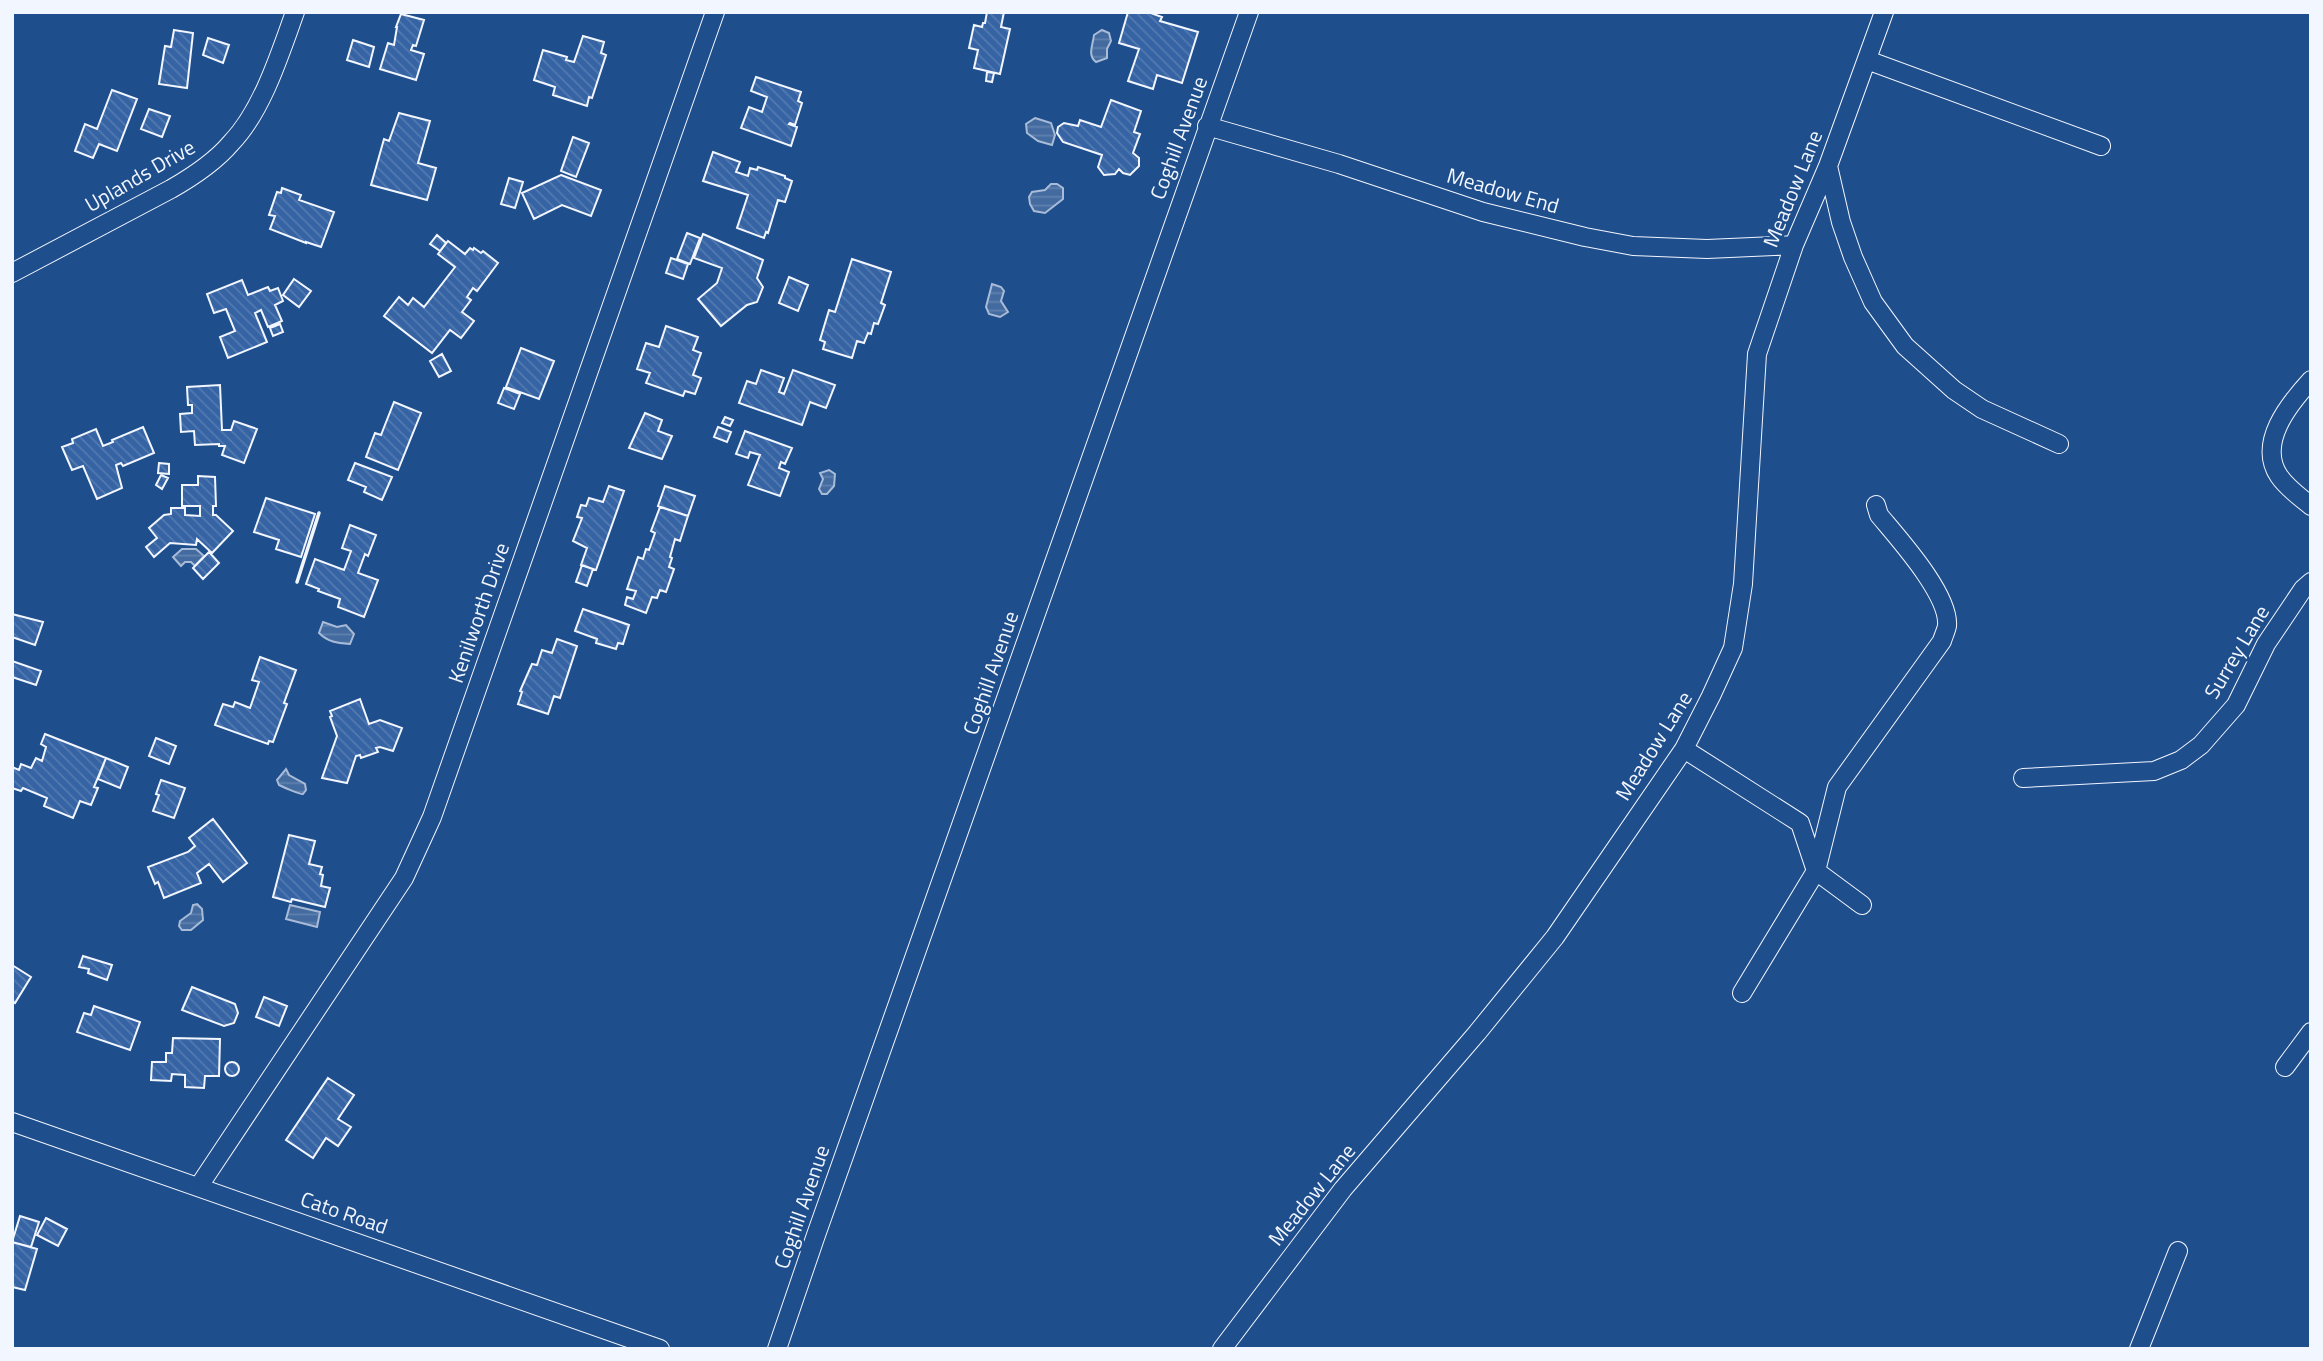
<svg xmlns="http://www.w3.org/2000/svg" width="2323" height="1361" font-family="'Titillium Web',sans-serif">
<defs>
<pattern id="water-rules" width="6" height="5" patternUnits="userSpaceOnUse" patternTransform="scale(1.75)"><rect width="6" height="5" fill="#446ba0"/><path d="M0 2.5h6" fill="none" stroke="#5f81ae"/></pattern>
<pattern id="building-back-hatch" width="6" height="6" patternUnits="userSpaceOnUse" patternTransform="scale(1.75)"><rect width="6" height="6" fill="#3563a3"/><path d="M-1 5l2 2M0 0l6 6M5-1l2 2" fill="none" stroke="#537ab1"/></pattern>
</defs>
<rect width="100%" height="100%" fill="#1f4e8c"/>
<path fill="url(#water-rules)" stroke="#a8bbd7" stroke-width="2" d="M1102,30L1109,33L1111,41L1107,49V58L1096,62C1087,55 1093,45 1094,35Z
M1035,118L1051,123L1055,135L1052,145L1038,141L1027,133L1026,124Z
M1051,184H1057L1063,188V199L1045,213L1034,211L1030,204L1029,197L1032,192L1045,190Z
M992,284L1001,287L1004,291L1001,301L1008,312L1000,317L989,314L986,307Z
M829,470L835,474L834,486L827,494H822L819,489L823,479L820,473Z
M182,549H196L204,556L195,566L191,562H185L181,566L173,557Z
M323,622L337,627L346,625L354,634L350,644C337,643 328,642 319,633Z
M286,769L289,775L305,784L306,790L303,794C301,795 283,787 279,785L277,780Z
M197,904L202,909L203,920L191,930H182L179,926L180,921L191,913L193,905Z
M290,905L320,912L317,927L286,919Z"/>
<path fill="url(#building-back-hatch)" stroke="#f2f6ff" stroke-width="2" d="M987,12H1004L1001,27L1010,29L1000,74L974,68L978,50L969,48L974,25L982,27L983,23H985Z
M1128,12H1148L1162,17L1160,21L1198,32L1182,83L1157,75L1153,89L1128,81L1139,49L1119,43Z
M401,14L424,20L416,46L413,45L411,50L424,54L416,80L380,69L388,43L394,45L397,27H396Z
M174,30L193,33L187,88L159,84L165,46L171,47Z
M583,36L604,42L601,53L606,55L592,98L589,97L587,106L553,95L555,87L534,80L543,50L567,57L566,60L574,62Z
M208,38L229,45L223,63L203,55Z
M353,40L374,47L369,67L347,60Z
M987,72L994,73L992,82L986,81Z
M756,77L801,92L798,101L802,103L795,125L790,123L789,124L797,127L791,146L741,128L749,107L762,112L767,97L751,91Z
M112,90L137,99L117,151L99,144L93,158L75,151L85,124L97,129Z
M1111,100L1141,111L1134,132L1140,134L1133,153L1139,158V166L1130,175L1123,173L1119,169L1115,174L1104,175L1098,167L1102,155L1063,142L1057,133L1058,127L1064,123L1078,126L1080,120L1101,127Z
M149,109L170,116L162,137L141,129Z
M399,113L430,121L418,163L436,168L427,200L371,185L384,139L389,141Z
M573,137L589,143L576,177L561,171Z
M713,152L740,162L736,172L748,176L750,168L757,170L758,167L785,176V178L792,181L785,202L778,200L768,233L766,232L764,238L737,228L748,195L703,181Z
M561,175L601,190L591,216L562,205L534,219L522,193Z
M509,178L523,182L515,208L501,204Z
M282,188L301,195L299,200L334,212L321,247L306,242V243L270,229L275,216L269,215L277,192L281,193Z
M687,233L700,238L690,264L677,259Z
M703,234L763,260L757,278L763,287L757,302L747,305L721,326L698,299L717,283L722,268L694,258Z
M437,235L446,243L440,251L430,244Z
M448,241L465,254L470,248L473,250L474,248L481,253L483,251L498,263L477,291L473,288L467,297L471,300L462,312L474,321L461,338L450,330L432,353L384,316L399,297L408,305L413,298L424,307L455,267L438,254Z
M671,258L688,264L683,279L666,273Z
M852,259L891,272L881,303L885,305L878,324L874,323L871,334L868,333L864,343L857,341L852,358L823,349L825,342L820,340L829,310L835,312Z
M789,277L808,285L798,311L779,303Z
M294,279L311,291L299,307L283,295Z
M242,280L248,295L268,287L270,291L278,288L283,301L275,305L282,321L268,327L261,310L255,313L267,342L228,358L220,337L235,331L226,309L214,313L207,294Z
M280,324L283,332L273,336L270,328Z
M666,326L698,337L693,350L701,353L693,375L701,378L695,394L685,391L683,396L646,383L650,373L637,369L646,343L659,347Z
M521,348L554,361L539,399L506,387Z
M442,354L451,371L439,377L430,361Z
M761,370L784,378L779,392L784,394L793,370L835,385L826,408L810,402L802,425L739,403L747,381L756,384Z
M220,385L222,430H231L234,421L257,429L244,463L222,455L225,446H219V444L195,445L194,431L181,432L180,414L192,413V405H188L187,387Z
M504,388L520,394L514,409L498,403Z
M394,402L421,413L398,470L366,457L375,433L381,435Z
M645,413L662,420L658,431L672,436L662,459L629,448Z
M725,417L733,420L730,426L722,423Z
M143,427L154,453L123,466L121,463L116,465L122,488L97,499L83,466L72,470L62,447L73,443L72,439L96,429L103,446L113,442L112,440Z
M718,427L731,432L727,442L714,437Z
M745,431L792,448L785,464L781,462L779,468L789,472L780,496L748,485L760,455L750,452L748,458L736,454Z
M159,463L169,464V474L158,473Z
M355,463L392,477L382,500L364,492L366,487L348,480Z
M161,475L168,478L162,489L156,485Z
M198,476L215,477L216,506H213V515H216L233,531L212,553L197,539L196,545L170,543L154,557L146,547L157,538L149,528L164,515L171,514V508H185V515L200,516V506H182V485H198Z
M609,486L624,491L596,570L581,565L587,548L573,541L582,518L577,517L581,505L586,506L589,498L603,502Z
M665,486L695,496L688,516L658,506Z
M266,498L315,514L301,557L276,549L279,540L254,532Z
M660,507L688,516L680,541L675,539L670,557L672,558L669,567L674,569L666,592L660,590L657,598L652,597L646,613L625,605L627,597L633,599L636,591L627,589L638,557L643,559L646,549L649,550L655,533L651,531Z
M350,525L376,535L368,556L365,554L358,573L378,580L364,617L338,607L340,599L318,591L319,589L306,584L315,559L344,570L351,551L342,548Z
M209,552L219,563L203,579L193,568Z
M582,565L593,569L587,586L576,582Z
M583,609L629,625L623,644L618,643L616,649L596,643L597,639L575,631Z
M12,614L43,622L35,645L12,637Z
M557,639L577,646L560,698L554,696L548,714L518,704L522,692L520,691L532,664L537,665L542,650L552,653Z
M260,657L296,670L284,703L287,704L273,742L269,741L268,744L215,725L223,704L233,707L235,702L250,708L259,682L252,680Z
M12,661L41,671L36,685L12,677Z
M360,699L369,724L380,720L402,728L393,751L380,747L376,748L378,752L361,758L360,755L356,756L347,783L322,778L337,736L330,717L332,716L330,711Z
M45,734L106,758L94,787L98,788L91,805L80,801L73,818L44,806L47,798L23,788L21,791L12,788V767L19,770L21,764L31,768L36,758L42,761L46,747L41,744Z
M156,738L176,746L169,764L149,756Z
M106,758L128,767L120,788L98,779Z
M161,780L185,788L174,818L153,811L159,795L156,794Z
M213,819L247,863L223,882L209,864L197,873L201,883L164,898L158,882L155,884L148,867L188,852L195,846L189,838Z
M289,835L315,841L309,864L322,867L320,874L323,875L321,886L330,888L325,907L292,899L291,902L273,897Z
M83,956L112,965L107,980L88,973L89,969L79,967Z
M12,965L31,977L15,1003L12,1001Z
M192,987L235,1004L238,1013L234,1023L224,1026L182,1010Z
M264,997L287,1006L279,1026L256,1017Z
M94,1006L140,1022L130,1050L77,1032L84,1013L91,1015Z
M173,1038L220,1039L219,1076H205L204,1088L185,1087V1075L172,1074L171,1081L151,1080L152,1062H166V1053H172Z
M225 1069a7 7 0 1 1 14 0a7 7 0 1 1-14 0Z
M328,1078L354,1095L338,1119L351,1127L338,1146L326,1138L313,1158L286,1140Z
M20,1216L39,1222L31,1247L12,1242Z
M46,1218L67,1229L58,1246L37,1235Z
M12,1242L37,1249L25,1290L12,1287Z"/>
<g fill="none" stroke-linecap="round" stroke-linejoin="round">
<defs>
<path id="street" d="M1867,60L2101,146
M1207,126L1339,164L1483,212L1585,237L1633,246L1707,249L1794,245
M1828,166L1841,222L1853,257L1873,302L1905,346L1954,390L1982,409L2059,444
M12,273L171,189C192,177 215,162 231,143C262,111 280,54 295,12
M2311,380C2289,404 2257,443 2279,476C2287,488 2300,497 2311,506
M1684,749L1800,823L1816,871L1862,905
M2023,778L2154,771L2181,760L2201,745L2236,705L2266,644L2303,589L2311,582
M1742,993L1816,871L1837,787L1942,641C1943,637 1946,631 1947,626C1950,595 1898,538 1879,515L1876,505
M2285,1067L2311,1032
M12,1122L660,1349
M199,1186L404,878L432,817L715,12
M777,1349L816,1235L1249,12
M1222,1349L1343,1189L1477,1033L1555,937L1684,749L1711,696L1733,648L1743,584L1757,354L1794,245L1828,166L1884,12
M2139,1349L2178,1251"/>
</defs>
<use href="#street" stroke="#f2f6ff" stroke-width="20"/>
<use href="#street" stroke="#1f4e8c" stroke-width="18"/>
<path stroke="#f2f6ff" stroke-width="3.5" d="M297,582L319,513"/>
</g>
<g text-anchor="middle" stroke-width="5" stroke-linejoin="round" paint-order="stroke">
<g font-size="21" fill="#f2f6ff" stroke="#1f4e8c">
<text transform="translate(1179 138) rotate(-70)" y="7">Coghill Avenue</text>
<text transform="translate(140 176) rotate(-30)" y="7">Uplands Drive</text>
<text transform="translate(1793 189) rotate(-68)" y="7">Meadow Lane</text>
<text transform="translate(1503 191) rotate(16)" y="7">Meadow End</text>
<text transform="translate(479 613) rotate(-71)" y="7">Kenilworth Drive</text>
<text transform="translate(2237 652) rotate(-59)" y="7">Surrey Lane</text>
<text transform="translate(991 673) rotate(-71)" y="7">Coghill Avenue</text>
<text transform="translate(1654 746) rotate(-58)" y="7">Meadow Lane</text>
<text transform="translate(1312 1195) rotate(-51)" y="7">Meadow Lane</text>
<text transform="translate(802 1207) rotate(-71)" y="7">Coghill Avenue</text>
<text transform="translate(344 1213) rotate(19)" y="7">Cato Road</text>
</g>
</g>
<rect width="2323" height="1361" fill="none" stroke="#f2f6ff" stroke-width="28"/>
</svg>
